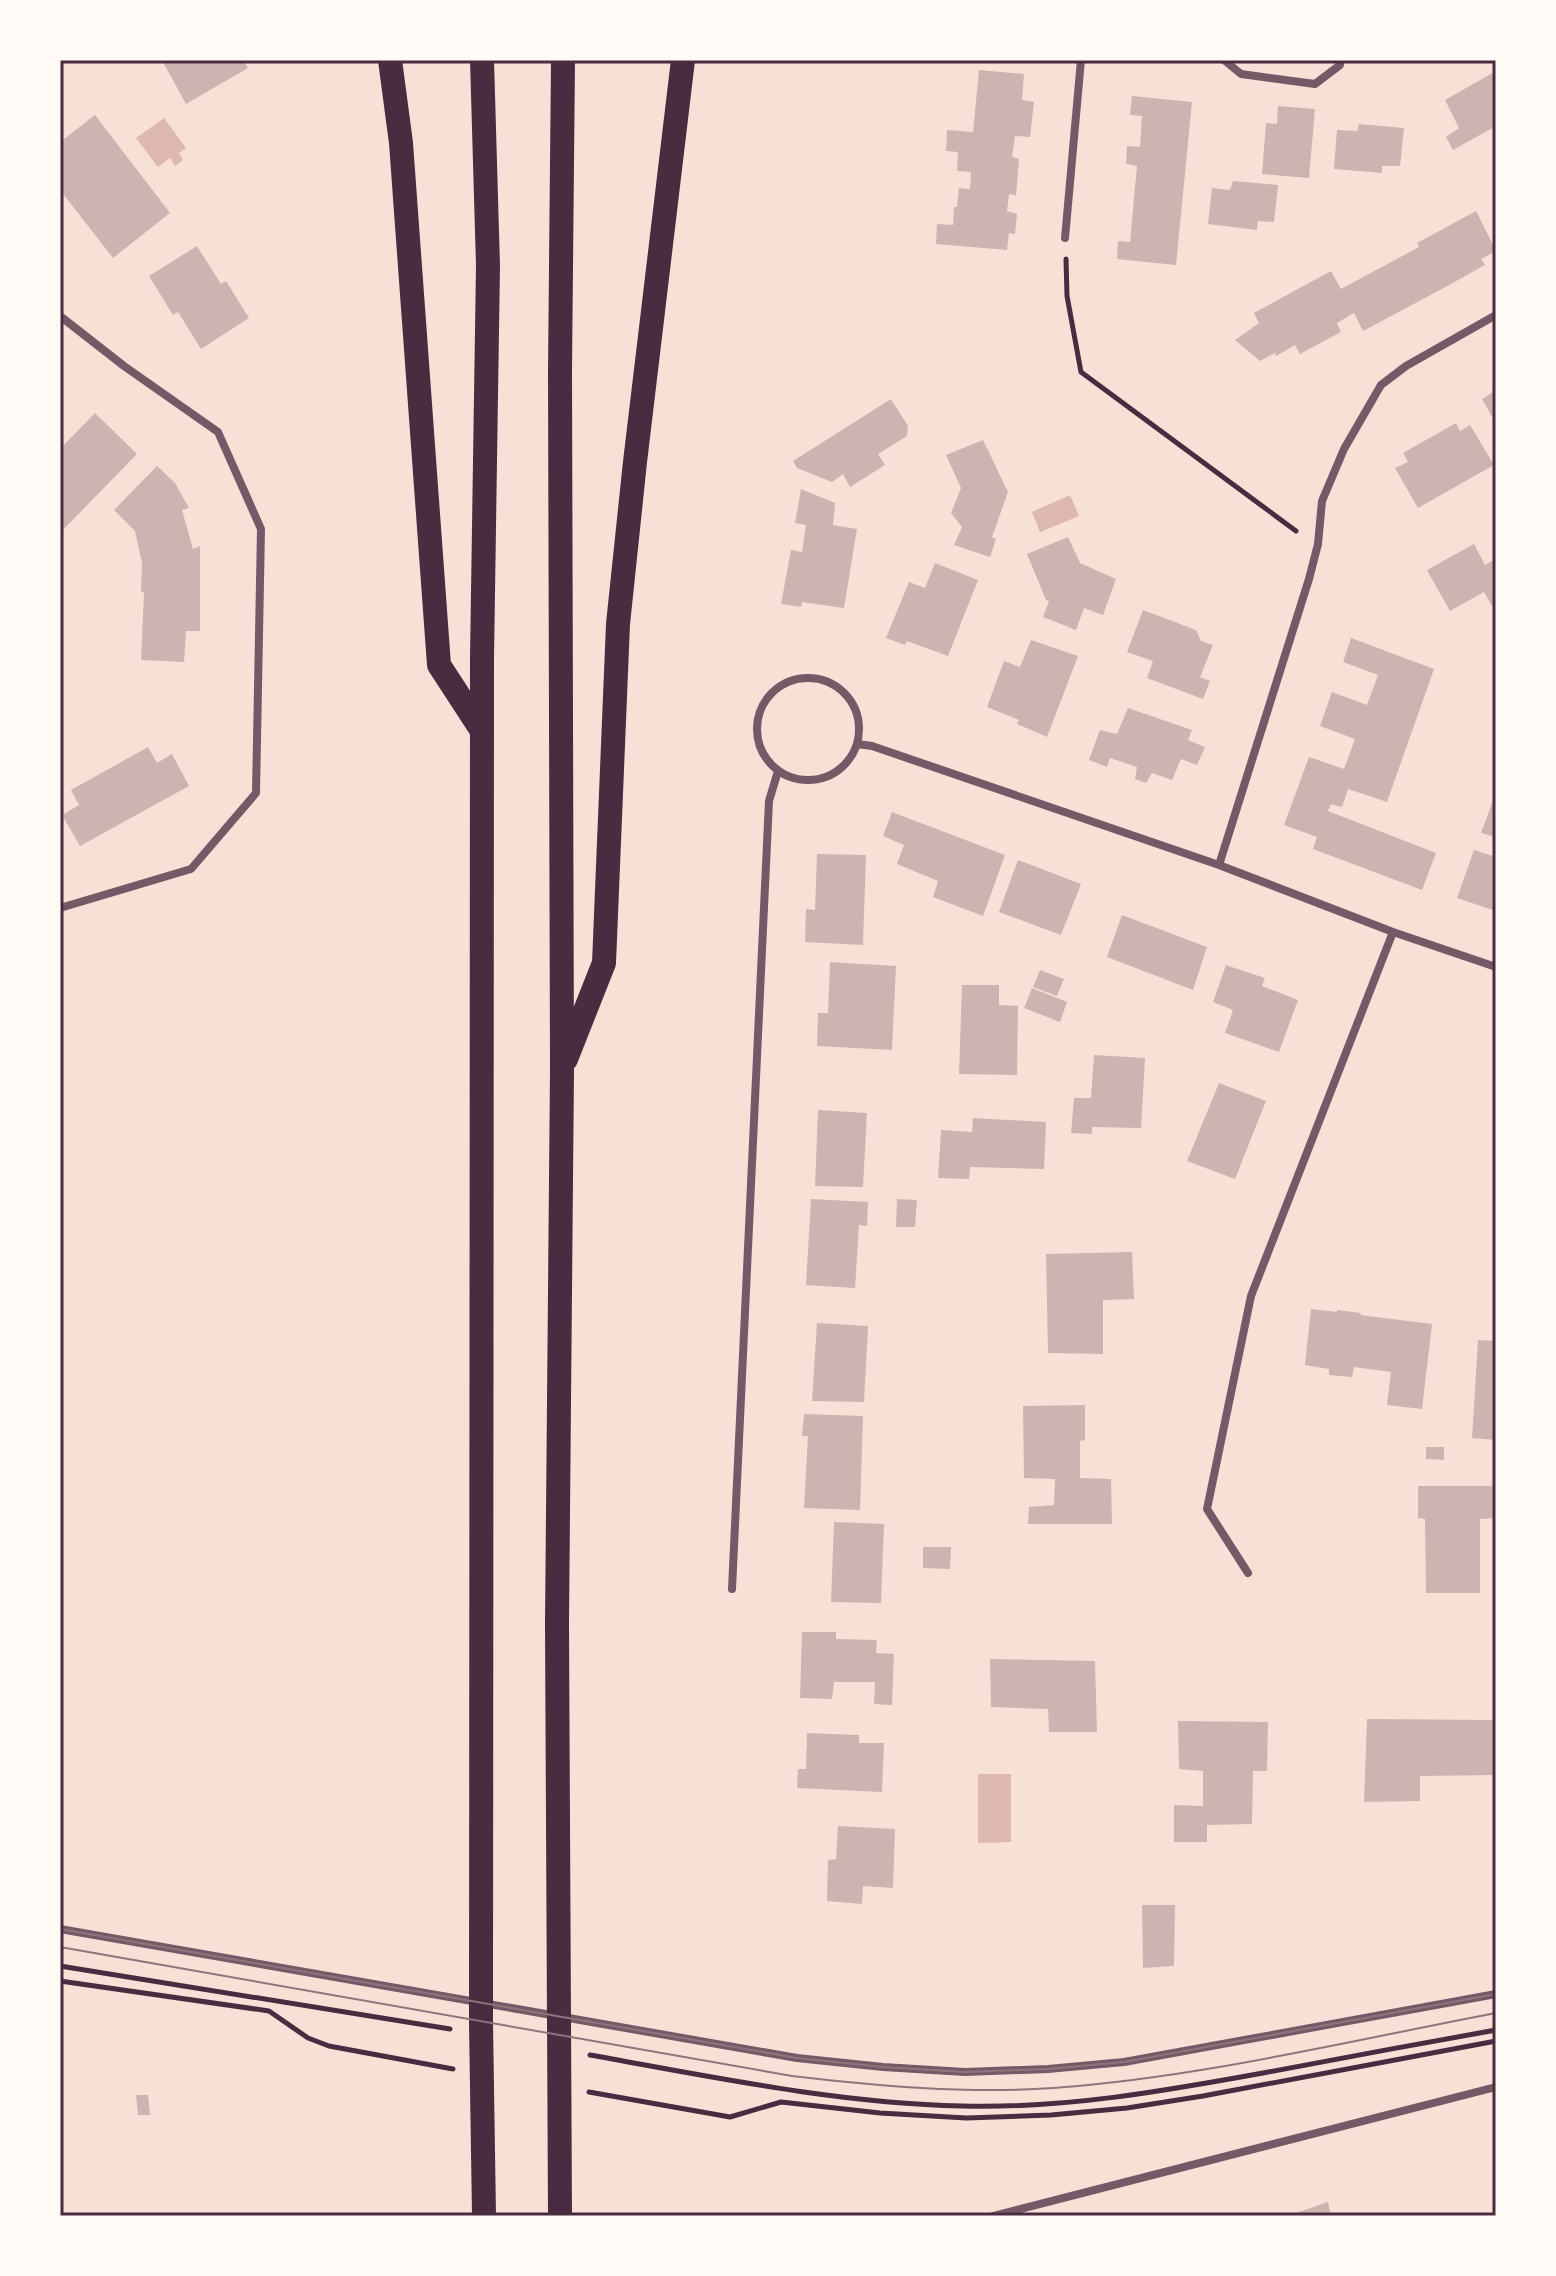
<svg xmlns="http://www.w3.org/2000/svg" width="1556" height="2276" font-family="Montserrat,sans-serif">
<rect width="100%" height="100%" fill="#f7e1d7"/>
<path fill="#dcb8b0" d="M164,118L186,148L179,153L183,160L175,166L170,158L158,167L136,138Z
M1070,495L1079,516L1040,532L1032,512Z
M978,1774H1011V1842L978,1843Z"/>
<path fill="#ccb4b1" d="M172,60H243L248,68L186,104L164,64Z
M979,70L1024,74L1022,100L1034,102L1030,137L1015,136L1012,157L1019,159L1016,195L1009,194L1007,211L1017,214L1015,234L1009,233L1007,250L936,244L937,224L953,225L954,207H957L959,188L970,189L971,172L957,171L958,152L946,151L947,130L973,132Z
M1496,71V126L1453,150L1446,137L1459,128L1445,100Z
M1132,96L1192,102L1176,265L1117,259L1118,241L1130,242L1137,166L1126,164L1127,146L1140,147L1142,116L1130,115Z
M1278,106L1315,109L1309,178L1262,174L1266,123L1277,124Z
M95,115L170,213L113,258L60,190V142Z
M1359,124L1404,128L1400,166H1382V173L1334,169L1337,130L1357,131Z
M1233,181L1278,185L1274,222L1258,221L1257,230L1208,224L1212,188L1230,190Z
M1476,211L1496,251L1481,259L1485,265L1442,289L1363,331L1354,313L1337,323L1341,332L1300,354L1295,345L1276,356L1275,353L1260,361L1235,340L1259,323L1254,313L1331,271L1341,289L1419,247L1417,243Z
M197,246L221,284L226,281L249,318L201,349L178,312L173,315L149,276Z
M1496,383V424L1482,399L1495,391L1492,385Z
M891,399L908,426L907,436L878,454L885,465L850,487L843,474L832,482L797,468L793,461Z
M95,413L137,454L60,533V449Z
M1456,423L1460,431L1470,425L1494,465L1418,508L1395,468L1408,462L1403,453Z
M983,440L1008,492L992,537L996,539L990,557L954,545L962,527L951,513L961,488L946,455Z
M157,466L175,483L189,508L182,510L193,549L200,546V631H186L184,662L141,660L144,592H141L142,563L135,531L114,510Z
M801,489L835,503L833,525L857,529L844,608L802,602L801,607L781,604L791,550L802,552L806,525L795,523Z
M1068,537L1080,563L1116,579L1103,615L1084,608L1076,630L1043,617L1049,601L1046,600L1027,554Z
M1474,544L1485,565L1496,559V604L1492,606L1484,592L1450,611L1427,570Z
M935,563L978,580L948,656L907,641L905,645L886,638L909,582L925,588Z
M1143,610L1196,630L1201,641L1213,645L1200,677L1210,681L1203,699L1147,678L1153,661L1127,652Z
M1351,638L1434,669L1387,802L1348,789L1342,807L1331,804L1328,811L1436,853L1422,890L1313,849L1317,837L1284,825L1309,757L1344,769L1355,739L1320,726L1332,692L1367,705L1378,675L1343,662Z
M1031,640L1078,656L1047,737L1017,724L1019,720L987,707L1004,661L1020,667Z
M1128,708L1192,730L1188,740L1205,747L1197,765L1181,759L1172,780L1152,773L1146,783L1135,779L1137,767L1110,758L1107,767L1089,760L1100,730L1117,734Z
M148,747L157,763L172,754L189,786L80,846L62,815L79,805L71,790Z
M1496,792V837L1481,833Z
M892,812L1005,855L983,916L933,897L938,881L897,864L904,845L883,836Z
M1474,850L1496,857V911L1457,898Z
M817,854L866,855L863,945L805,942L806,909L815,910Z
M1018,860L1081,884L1061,935L999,912Z
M1122,915L1207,947L1193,990L1107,957Z
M830,962L896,966L892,1050L817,1046L818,1013H828Z
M1226,965L1265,978L1262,986L1298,1000L1279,1052L1225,1033L1233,1010L1213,1002Z
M1040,970L1064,979L1057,996L1033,987Z
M962,985H999V1005L1018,1006L1017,1075L959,1074Z
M1032,988L1067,1002L1060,1022L1024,1008Z
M1094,1055L1145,1058L1141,1128L1092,1127V1134L1071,1133L1074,1098H1091Z
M1219,1083L1266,1101L1235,1179L1187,1161Z
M818,1110L867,1113L863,1187L815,1186Z
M973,1118L1046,1122L1044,1169L970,1167L969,1179L938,1178L941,1130L972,1132Z
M811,1199L868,1202L867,1226L859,1225L855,1288L806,1285Z
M897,1199L917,1200L915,1227H896Z
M1132,1252L1134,1299L1103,1300V1354L1048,1353L1046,1254Z
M1311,1309L1337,1312V1310L1361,1313L1360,1315L1432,1324L1422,1409L1387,1405L1391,1372L1354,1367L1352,1377L1329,1375V1369L1305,1365Z
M817,1323L868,1326L864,1402L812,1401Z
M1478,1340L1496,1341V1440L1472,1438Z
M1085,1405V1440L1080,1441V1478L1111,1479L1112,1524H1028L1029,1507L1054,1505L1055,1479L1024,1478L1023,1406Z
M804,1414L863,1416L860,1510L804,1508L808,1436H802Z
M1426,1447H1444V1460L1426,1459Z
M1418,1486H1496V1518L1480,1519V1593H1426L1425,1519L1418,1518Z
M834,1522L884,1524L881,1603L831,1602Z
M923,1547H951L950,1569L923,1568Z
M802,1632H836V1639L877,1640L876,1653L894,1654L892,1705L874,1704L875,1682H834L832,1699L800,1698Z
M990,1659L1095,1661L1097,1732H1049L1048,1709L991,1707Z
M1367,1719L1496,1720V1775L1420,1776V1801L1364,1802Z
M1178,1721L1268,1722L1267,1771H1253L1252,1824L1207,1825V1842H1174V1805L1203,1806V1771L1179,1769Z
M807,1733L859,1735V1743H884L882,1792L797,1788L798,1769H806Z
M838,1826L895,1829L893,1888L863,1886L862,1904L827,1901L828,1860L836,1859Z
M1142,1905H1175L1174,1966L1143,1968Z
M136,2095H148L150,2115H138Z
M1328,2202L1331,2216H1297L1296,2213Z"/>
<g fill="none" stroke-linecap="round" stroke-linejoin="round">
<path stroke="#4a2c40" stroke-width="5" d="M1066,259L1067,296L1081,372L1296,531
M60,1966L450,2029
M60,1981L269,2011L308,2038L329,2046L453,2069
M590,2055C713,2077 836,2103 962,2106C1063,2109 1164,2091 1263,2073C1341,2058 1418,2044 1496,2030
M589,2092L730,2117L781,2102L880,2113L966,2118L1051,2115L1127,2108L1203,2096L1496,2041"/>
<path stroke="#755966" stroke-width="8" d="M1224,60L1241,74L1315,84L1340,65V60
M1065,238L1081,60
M60,316L124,366L218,432L261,529L256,793L191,869L60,908
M757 729a51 51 0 1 1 102 0a51 51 0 1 1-102 0Z
M857,744L872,746L1219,865L1393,932L1496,967
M1219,865L1309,579L1318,544L1322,501L1344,449L1381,385L1406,366L1496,315
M1248,1573L1207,1509L1251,1296L1393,932
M732,1589L769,801L778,771
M60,1929L797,2058L883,2067L965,2072L1048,2069L1124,2062L1496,1994
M993,2216L1496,2087"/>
<path stroke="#4a2c40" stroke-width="24" d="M390,60L401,143L439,665L482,731
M482,60L488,265L482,658L481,2023L484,2216
M566,1059L604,963L618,624L635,462L683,60
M560,2216L557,1624L562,1069L560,371L563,60"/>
<path stroke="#8f747c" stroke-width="2" d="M60,1929L797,2058L883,2067L965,2072L1048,2069L1124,2062L1496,1994
M60,1947L792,2076C879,2086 965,2094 1053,2088C1202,2077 1349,2041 1496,2013"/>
</g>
<rect width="1556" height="2276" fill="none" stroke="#fffaf5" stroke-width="124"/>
<rect x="62" y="62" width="1432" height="2152" fill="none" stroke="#4a2c40" stroke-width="3"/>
</svg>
